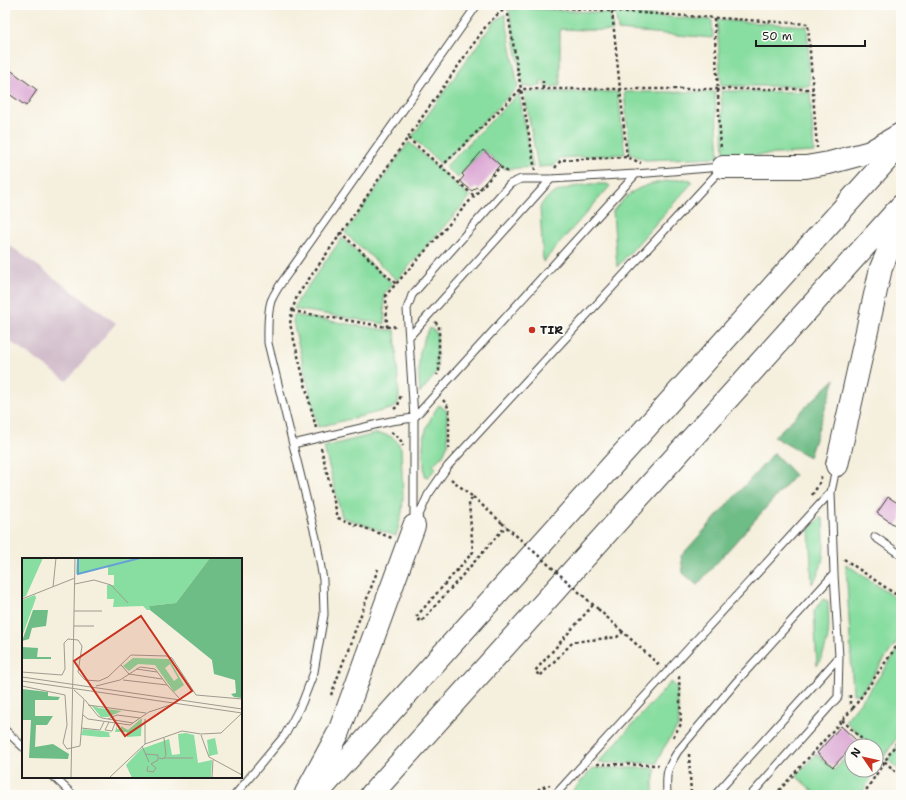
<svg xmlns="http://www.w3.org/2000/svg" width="906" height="800" font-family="'Shantell Sans',sans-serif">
<rect width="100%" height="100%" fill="#fdfcf7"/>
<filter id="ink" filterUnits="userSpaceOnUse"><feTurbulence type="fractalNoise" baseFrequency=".025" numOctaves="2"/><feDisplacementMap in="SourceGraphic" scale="8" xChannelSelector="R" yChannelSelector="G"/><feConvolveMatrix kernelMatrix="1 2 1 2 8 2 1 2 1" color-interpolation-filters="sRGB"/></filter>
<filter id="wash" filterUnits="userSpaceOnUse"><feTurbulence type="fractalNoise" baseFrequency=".012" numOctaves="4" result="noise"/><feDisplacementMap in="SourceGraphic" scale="16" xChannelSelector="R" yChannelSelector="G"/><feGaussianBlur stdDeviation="0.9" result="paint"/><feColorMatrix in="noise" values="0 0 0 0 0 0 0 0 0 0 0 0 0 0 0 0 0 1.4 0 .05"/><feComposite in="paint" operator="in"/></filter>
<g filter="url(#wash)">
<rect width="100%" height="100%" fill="#f5efdd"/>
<path fill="#d1bdcb" d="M5,242L116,323L67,381L5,338Z"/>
<path fill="#88dda0" stroke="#527c5e" d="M522,8L610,13L613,31L560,29V86L545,87V81H541V86L523,87L509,10Z
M615,13L712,20L713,38L618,30Z
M505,14L518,87L441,164L412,137L493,23Z
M717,20L807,26L810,86H721Z
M721,91L810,92L814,152L724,157Z
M524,92H618L625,154L560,158L554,166L538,167Z
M624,92H715L719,157L645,160L630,154Z
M519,93L533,167L505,169L483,150L458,178L445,167Z
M409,142L470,197L397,280L345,233Z
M683,179L691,180L692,182L691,184L617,267L613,211C634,184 651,183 683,179Z
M591,184H607L610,186L543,262L540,207C549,189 573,187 591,184Z
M342,238L393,284L384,294L385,324L294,309L298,300Z
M294,315L385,330H395L399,397L398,403L394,408L318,427L293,322Z
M430,328L437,333V371L435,375L420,393C418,368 416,350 430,328Z
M439,405L447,411L448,444L443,455L433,465L436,468L428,477L425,476C422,445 420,433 439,405Z
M375,434C388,434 395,436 401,448L403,498L402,512L396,536L342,517L324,447Z
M820,518L823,519C824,544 827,562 812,584L809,529Z
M846,564L901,602V636L860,694H853Z
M823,599L828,601C829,628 831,641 817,666L814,611Z
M901,646V731L884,757L876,750V746H872L845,721L866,695Z
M671,682L677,687L679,725L663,749L657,763H598Z
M901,740V772L888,760Z
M852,751V770H876V756L882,762L860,795H817L796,776L816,754L834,770Z
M593,768H656L653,783V795H569Z"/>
<path fill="#6ebc86" stroke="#456c51" d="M835,379L809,457L774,437Z
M774,453L795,475L697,585L683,573L681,556Z"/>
<g id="blocks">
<path fill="#dca7d4" d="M5,66L37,90L26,106L5,91Z
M483,150L500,165L479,189L476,187L472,191L460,181L464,176L462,174Z
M888,497L901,505V519L896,526L877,513Z
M841,726L857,741L833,767L817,753Z"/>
</g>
</g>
<g filter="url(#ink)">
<use href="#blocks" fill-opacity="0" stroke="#3d3c39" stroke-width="1"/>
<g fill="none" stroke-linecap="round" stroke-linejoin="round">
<defs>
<path id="lane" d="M409,337L551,179
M293,444L391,421L414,418L636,174
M414,523V418L407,309L412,295L510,184L521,179H551L636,174L721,167
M415,524L428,495L448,466L722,168
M875,537L901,555
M5,730L23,747
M54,777L73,795
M235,795L285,735L302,703L314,672L324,615L323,580L316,538L268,343C268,330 267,314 271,301C276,289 284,279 292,268L477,5
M555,795L831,492
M667,795C666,773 666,770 678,751L737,681L834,574L831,492L836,468
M715,795L839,657
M751,795L838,697L839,657L834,574"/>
<path id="highway" d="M723,167H806L829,163L870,152L901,134
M837,465L881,268L893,240L901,227
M306,793L339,732L414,526
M316,795L901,144
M371,795L901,206"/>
</defs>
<use href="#lane" stroke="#3d3c39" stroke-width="9"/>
<use href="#highway" stroke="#3d3c39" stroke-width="24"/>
<path stroke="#3d3c39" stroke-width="2.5" stroke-dasharray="3 3" stroke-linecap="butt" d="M507,8L535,170
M612,11L627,157
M714,18L721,150
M543,89V81
M408,138L474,196
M441,167L521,89H813
M555,168L561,160L627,157L641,163
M341,232L396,284
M292,311L387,327L386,295L500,167L508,172
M435,322L439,326V371L437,375
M387,327L393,326L397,329
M443,400L447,405L449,410V449
M394,409L398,406L401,394
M316,428L290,324L292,311L297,296L486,26C496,15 506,5 521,5L808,24L817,148
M391,432L400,439L403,446
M321,448L338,518L392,538
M451,479L473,497L469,503L473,552L416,617L421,622L506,526
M812,495L818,486L822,475
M473,497L502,523
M844,559L901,598
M593,605L535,671L540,676L573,642L617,637L623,632L659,665
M598,609L623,632
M331,695L378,569
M850,695V703L854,707L901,640
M842,720L869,746
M673,737L681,724L679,677L677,675
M876,753L901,777
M689,754L691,795
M597,764L659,765
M534,795L540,788L550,785
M775,795L854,707
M863,795L901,736"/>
<use href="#lane" stroke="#fff" stroke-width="7"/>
<use href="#highway" stroke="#fff" stroke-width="22"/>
<path stroke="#3d3c39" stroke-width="2.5" stroke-dasharray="3 3" stroke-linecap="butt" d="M502,523L598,609"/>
</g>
</g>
<circle fill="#c8321e" stroke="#fdfcf7" stroke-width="1.5" cx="532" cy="330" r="4"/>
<g text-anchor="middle" stroke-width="4" stroke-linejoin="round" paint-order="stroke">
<g font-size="12" font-weight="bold" fill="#1c1c1c" stroke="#fdfcf7" text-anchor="start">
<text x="540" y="334">TIR</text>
</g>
</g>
<g transform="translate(22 558)">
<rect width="220" height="220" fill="#f5efdd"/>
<path d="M0,0H21L4,38L0,40ZM55,0H188L154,45L127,48L128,52H125L121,48L91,49L92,41H85V27H92V17H86V9L54,16ZM13,37L14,40L1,76L0,42ZM111,100L147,101L162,127L152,134L133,107L116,106L107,113L101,108ZM148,106L156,120L152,123L143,110ZM69,147L77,150L100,153L86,159H79ZM120,160L119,178L105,179V174H93L95,167V171H99V168L106,172ZM61,171L81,173L90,175H87L88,179H78L59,177ZM164,175L172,177L176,205L190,202L189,220H110L104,207L119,191L147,181L150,197L158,196L156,176ZM193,180L196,196L187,198L185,182Z" fill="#88dda0" fill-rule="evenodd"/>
<path d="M188,0H220V140L212,139L209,136L214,135L213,122L192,116L190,102L128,52L127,48L154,45ZM11,52H26L24,68L10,70L7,81L0,83ZM0,89L16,90L15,99H29V101H0ZM0,131L26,134V138L38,139L36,142H13V158H31L25,167H14L13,189L31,186L47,196L46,201L7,200L9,162H0Z" fill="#6ebc86"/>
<path fill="none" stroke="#67a0d6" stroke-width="2" d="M56,0V16L118,0"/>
<path fill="none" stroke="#9e9b90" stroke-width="1" d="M53,26L72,22L89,27L106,45M31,29L34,0M0,41L53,20M52,53H80M52,68H72M99,107L107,116L140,121M114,111L135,114M0,114L40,117L43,111L42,85L46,81L56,82L60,88L56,114L63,122L77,123L86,119L109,97L145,98L150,100L174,137L220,141M0,119L220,151M98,122L118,109L133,111L146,128M101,122L145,127M0,123L220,155M0,128L43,137L45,167L41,185L45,191L58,188L62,141M74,128L98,122M146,128L157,140M52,132L62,141M63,142L76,158L80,160L86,161L95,157L118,160L127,154M66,147L124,155M127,154L151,146M61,157L66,161L108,167L118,160M86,161L111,165M87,164L83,172L90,173L93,165M59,170L78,172L82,164M179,177L187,199L220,217M123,186V161M120,188L127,204M123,196L136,197V202L129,206L134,210L131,214L125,213L126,208M137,200L141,201L144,197L142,180M142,200H171M49,220L53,0M87,220L123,186L160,173L179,176L199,175L220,155M190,220L191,202"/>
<path fill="#c8321e" fill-opacity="0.15" stroke="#c8321e" stroke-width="2" d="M119,58L170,133L103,178L52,103Z"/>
<rect width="220" height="220" fill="none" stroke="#1c1c1c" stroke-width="2"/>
</g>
<rect width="906" height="800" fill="none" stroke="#fdfcf7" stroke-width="20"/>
<g transform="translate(864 758) rotate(304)"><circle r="19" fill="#fdfcf7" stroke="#a3a29f"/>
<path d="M0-3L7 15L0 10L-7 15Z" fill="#c8321e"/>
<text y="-6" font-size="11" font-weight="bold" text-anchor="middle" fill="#1c1c1c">N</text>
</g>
<path d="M756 40v6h109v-6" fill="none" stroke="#1c1c1c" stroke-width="2"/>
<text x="762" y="40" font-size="12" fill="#1c1c1c" stroke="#fdfcf7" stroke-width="3" paint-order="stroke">50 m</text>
</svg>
